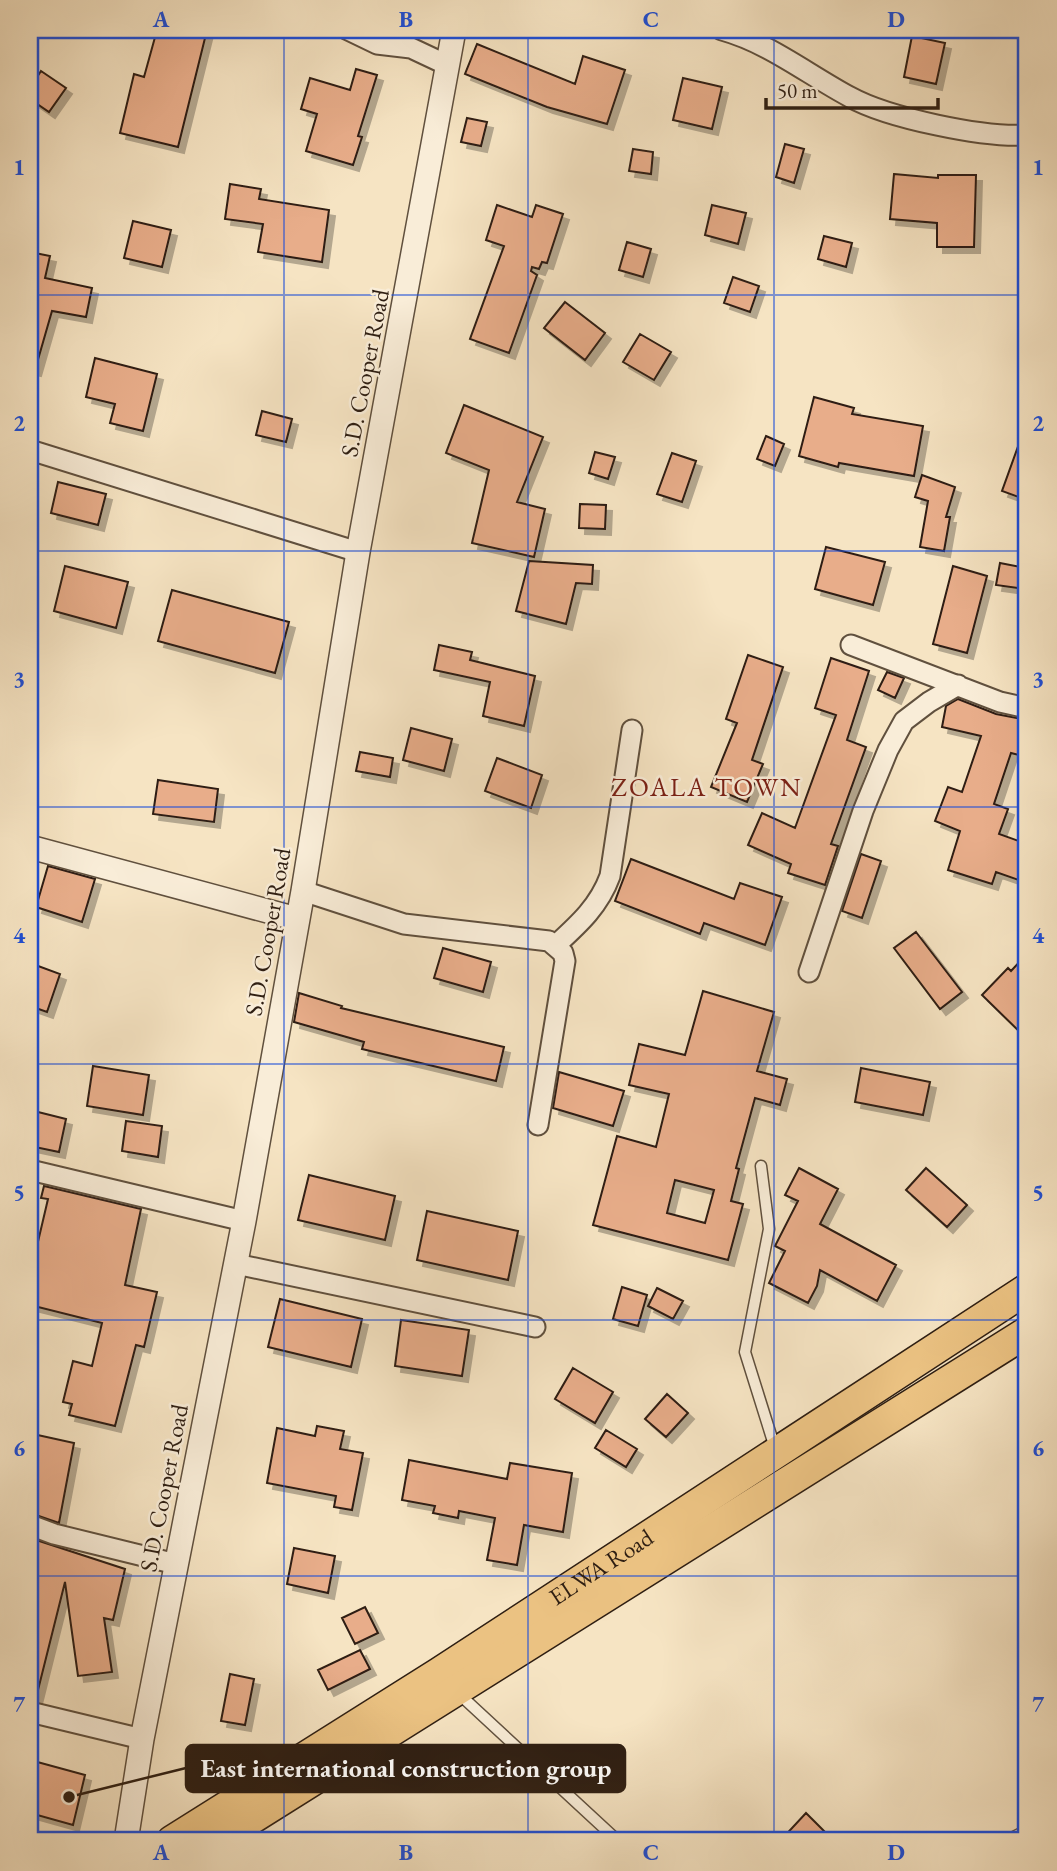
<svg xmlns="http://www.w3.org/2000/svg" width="1057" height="1871" font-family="'EB Garamond',serif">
<defs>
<filter id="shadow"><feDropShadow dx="6" dy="6" stdDeviation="0" flood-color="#0004"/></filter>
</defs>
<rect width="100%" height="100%" fill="#f6e4c3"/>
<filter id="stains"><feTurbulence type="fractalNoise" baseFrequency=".00286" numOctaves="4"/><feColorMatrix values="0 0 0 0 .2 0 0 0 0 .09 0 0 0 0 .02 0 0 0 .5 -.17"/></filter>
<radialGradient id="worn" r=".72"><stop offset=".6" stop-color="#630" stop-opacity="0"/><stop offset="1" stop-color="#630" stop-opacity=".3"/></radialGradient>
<path fill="#e8ad8a" stroke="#2e1e12" stroke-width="2" fill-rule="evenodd" filter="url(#shadow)" d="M157,30H207L178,147L120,133L134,74L144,77Z
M912,36L945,43L936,84L904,77Z
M477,44L575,84L583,56L625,70L607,124L547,107L465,74Z
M356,69L377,75L358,136L362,137L353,165L306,151L317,114L301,109L310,78L350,90Z
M41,71L66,88L49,112L30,99V88Z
M683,78L722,87L712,129L673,120Z
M467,118L487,122L481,146L461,142Z
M785,144L804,149L794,183L776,177Z
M633,149L653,152L651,174L629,171Z
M894,174L938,178V175H976L974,247H937V223L890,219Z
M230,184L261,189L259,199L329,210L322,262L258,252L263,224L225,219Z
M497,205L532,217L536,205L563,214L547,263L542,262L539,269L532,267L531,271L537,275L509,353L470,339L504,246L486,240Z
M712,205L746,213L738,244L705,235Z
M133,221L171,230L162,267L124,258Z
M824,236L852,243L846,267L818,259Z
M627,242L651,249L643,277L619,270Z
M30,252L50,256L45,278L92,288L86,317L52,311L35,370L30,369Z
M733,277L759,286L750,312L724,303Z
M565,302L605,333L585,360L544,328Z
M640,334L671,352L654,380L623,362Z
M95,358L157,374L143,431L110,423L115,404L86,397Z
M814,397L854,408L852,414L923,426L914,476L839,463L838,467L799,456Z
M464,405L543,437L517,502L545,509L534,557L472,543L489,470L446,453Z
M262,411L292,419L286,442L256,435Z
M1025,427H1027V500L1002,491Z
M766,436L784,444L775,466L757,459Z
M595,452L615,457L608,479L589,473Z
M672,453L696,461L682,502L657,494Z
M922,475L955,487L946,517H950L944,551L920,547L928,501L915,497Z
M58,482L106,494L98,525L51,513Z
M580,504L606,505L605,529L579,528Z
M826,547L885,562L873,605L815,589Z
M529,561L593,565L592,584L576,583L566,624L516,611Z
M1000,563L1021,567L1018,588L996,585Z
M65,566L128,582L116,628L54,611Z
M953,566L987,576L967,653L933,644Z
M172,590L289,622L275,673L158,641Z
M439,645L472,652L470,660L535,676L524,726L483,716L490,682L434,670Z
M748,655L783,667L752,760L763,764L747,802L711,787L737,723L726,719Z
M831,658L869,671L847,740L866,747L831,844L838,846L825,885L788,873L791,864L748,845L762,813L795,828L836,715L815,708Z
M887,672L904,678L895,698L878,690Z
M958,699L996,714L1027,720V757L1011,753L994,804L1008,809L999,834L1027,844V883L996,872L992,884L948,870L960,831L935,821L948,787L962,792L981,736L942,727L946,706Z
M411,728L452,739L444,771L403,760Z
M360,752L393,758L390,777L356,771Z
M497,758L542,775L531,808L485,791Z
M158,780L218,789L214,822L153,814Z
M861,854L881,861L862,918L842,911Z
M631,859L734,899L740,883L782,897L765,945L704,923L700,934L615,901Z
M48,866L95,879L82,922L36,907Z
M916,932L962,992L940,1009L894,948Z
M443,948L491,962L483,992L434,978Z
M1027,954V1039L982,995L1008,968L1011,971Z
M30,963L60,974L47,1012L30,1006Z
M703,991L774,1012L757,1071L787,1079L780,1105L755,1098L736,1168L739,1169L731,1201L743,1204L728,1260L593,1225L617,1136L656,1147L669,1094L629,1085L639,1044L685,1055ZM675,1180L714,1190L705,1223L667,1213Z
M299,993L342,1006L341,1008L504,1047L496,1081L362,1049L364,1042L294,1022Z
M93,1066L149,1075L143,1115L87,1106Z
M861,1068L930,1082L923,1115L855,1102Z
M559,1072L624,1091L613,1126L553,1108Z
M34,1111L66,1119L59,1152L30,1146Z
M126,1121L162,1126L158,1157L122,1151Z
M799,1168L838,1189L820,1224L896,1265L877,1301L820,1270L817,1286L808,1303L769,1283L785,1251L775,1246L798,1201L785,1195Z
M926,1168L967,1205L947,1227L906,1190Z
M309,1175L395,1196L385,1240L298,1220Z
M44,1186L141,1209L125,1285L157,1292L144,1347L136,1345L115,1426L69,1415L72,1404L63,1402L73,1361L92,1366L102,1323L30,1305V1262L33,1263L48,1199L41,1198Z
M427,1211L518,1231L508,1280L417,1260Z
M622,1287L647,1295L638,1326L613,1319Z
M657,1288L683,1301L673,1319L648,1306Z
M280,1299L362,1319L351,1367L268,1347Z
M401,1320L469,1330L462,1376L395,1366Z
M573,1368L613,1392L595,1423L555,1399Z
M667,1394L688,1413L666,1437L645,1419Z
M317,1426L344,1431L340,1449L363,1453L352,1510L334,1507L336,1496L267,1483L277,1428L315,1436Z
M606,1430L637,1449L626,1467L595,1448Z
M33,1434L74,1443L59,1523L30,1513V1452Z
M409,1460L507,1479L510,1463L572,1473L563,1532L524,1525L517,1565L487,1560L495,1518L459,1511L458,1518L433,1513L435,1506L402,1500Z
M30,1538L125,1569L113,1620L104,1618L112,1672L78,1676L65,1582L36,1698L30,1697Z
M294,1548L335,1556L328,1593L287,1584Z
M365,1607L378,1633L355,1644L342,1618Z
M360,1650L370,1669L328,1690L318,1670Z
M230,1674L254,1679L245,1725L221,1721Z
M30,1760L85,1775L73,1825L30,1813Z
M806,1813L825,1832L817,1841H780Z"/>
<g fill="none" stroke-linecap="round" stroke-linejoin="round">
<defs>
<path id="service" d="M761,1166L769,1229L745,1352L775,1448
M458,1693L618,1841
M1006,1841L1027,1830"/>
<path id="minor" d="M348,30L377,44L411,48L445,64
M722,30C769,43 807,74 850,97C888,118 984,138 1027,135
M30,450L358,552
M851,645L1000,702L1027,708
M303,891L404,924L549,941L563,953L565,961L538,1125
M556,945C579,924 599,906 610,876L632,730
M809,972L863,811L888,750L904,721L929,702L958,685
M30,1170L244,1221
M236,1264L535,1327
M30,1525L54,1534L176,1564
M30,1712L142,1739"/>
<path id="tertiary" d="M30,847L297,919
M126,1841L142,1739L244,1221L303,891L358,552L454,30"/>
<g id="primary">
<path id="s1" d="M172,1841L439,1673L1027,1289"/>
<path d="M216,1841L1027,1332"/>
</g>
</defs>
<use href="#service" stroke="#60503e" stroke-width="13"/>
<use href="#minor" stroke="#60503e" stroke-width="23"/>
<use href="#tertiary" stroke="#60503e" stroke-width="26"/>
<use href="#primary" stroke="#2e1e12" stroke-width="33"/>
<use href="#service" stroke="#f9edd8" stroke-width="10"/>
<use href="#minor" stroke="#f9edd8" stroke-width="19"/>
<use href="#tertiary" stroke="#f9edd8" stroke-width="23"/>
<use href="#primary" stroke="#ebc282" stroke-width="30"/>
</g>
<path fill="none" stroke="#1d4ed8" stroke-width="2" stroke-opacity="0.55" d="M284,30V1841M528,30V1841M774,30V1841M30,295H1027M30,551H1027M30,807H1027M30,1064H1027M30,1320H1027M30,1576H1027"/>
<g text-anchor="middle" stroke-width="5" stroke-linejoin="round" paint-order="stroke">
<g font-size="24" fill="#2e1e12" stroke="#f9edd8">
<text transform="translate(365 373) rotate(-79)" y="8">S.D. Cooper Road</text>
<text transform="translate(268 932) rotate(-80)" y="8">S.D. Cooper Road</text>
<text transform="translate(164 1488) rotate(-79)" y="8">S.D. Cooper Road</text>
<text dy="8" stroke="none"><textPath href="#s1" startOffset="509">ELWA Road</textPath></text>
</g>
<g font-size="26" letter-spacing="2" fill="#7a1f14" stroke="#f9edd8">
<text x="707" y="796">ZOALA TOWN</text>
</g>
</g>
<path fill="none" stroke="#2e1e12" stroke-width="2.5" d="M69 1797L186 1768"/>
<circle fill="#2e1e12" stroke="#f9edd8" stroke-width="2.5" cx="69" cy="1797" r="7"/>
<rect fill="#2e1e12" stroke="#2e1e12" stroke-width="2.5" x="186" y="1745" width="439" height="47" rx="7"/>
<g font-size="26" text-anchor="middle" font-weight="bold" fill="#fff">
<text x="406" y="1777">East international construction group</text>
</g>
<rect width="1057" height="1871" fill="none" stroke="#f6e4c3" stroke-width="77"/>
<path d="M766 98v10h172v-10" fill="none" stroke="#2e1e12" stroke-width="3.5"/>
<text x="777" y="98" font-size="21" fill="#2e1e12" stroke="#f9edd8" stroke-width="5" paint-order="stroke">50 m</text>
<rect x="38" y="38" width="980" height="1794" fill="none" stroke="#1d4ed8" stroke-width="2.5"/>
<g font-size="23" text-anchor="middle" font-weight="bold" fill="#1d4ed8">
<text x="161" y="27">A</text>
<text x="406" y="27">B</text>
<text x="651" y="27">C</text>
<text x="896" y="27">D</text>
<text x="19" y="175">1</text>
<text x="1038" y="175">1</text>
<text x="19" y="431">2</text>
<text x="1038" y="431">2</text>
<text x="19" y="687">3</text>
<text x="1038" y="687">3</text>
<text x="19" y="943">4</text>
<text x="1038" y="943">4</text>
<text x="19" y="1200">5</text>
<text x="1038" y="1200">5</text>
<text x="19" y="1456">6</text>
<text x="1038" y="1456">6</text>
<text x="19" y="1712">7</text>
<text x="1038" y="1712">7</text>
<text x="161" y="1860">A</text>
<text x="406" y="1860">B</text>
<text x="651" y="1860">C</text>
<text x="896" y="1860">D</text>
</g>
<rect width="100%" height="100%" filter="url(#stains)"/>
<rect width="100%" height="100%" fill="url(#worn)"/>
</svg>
